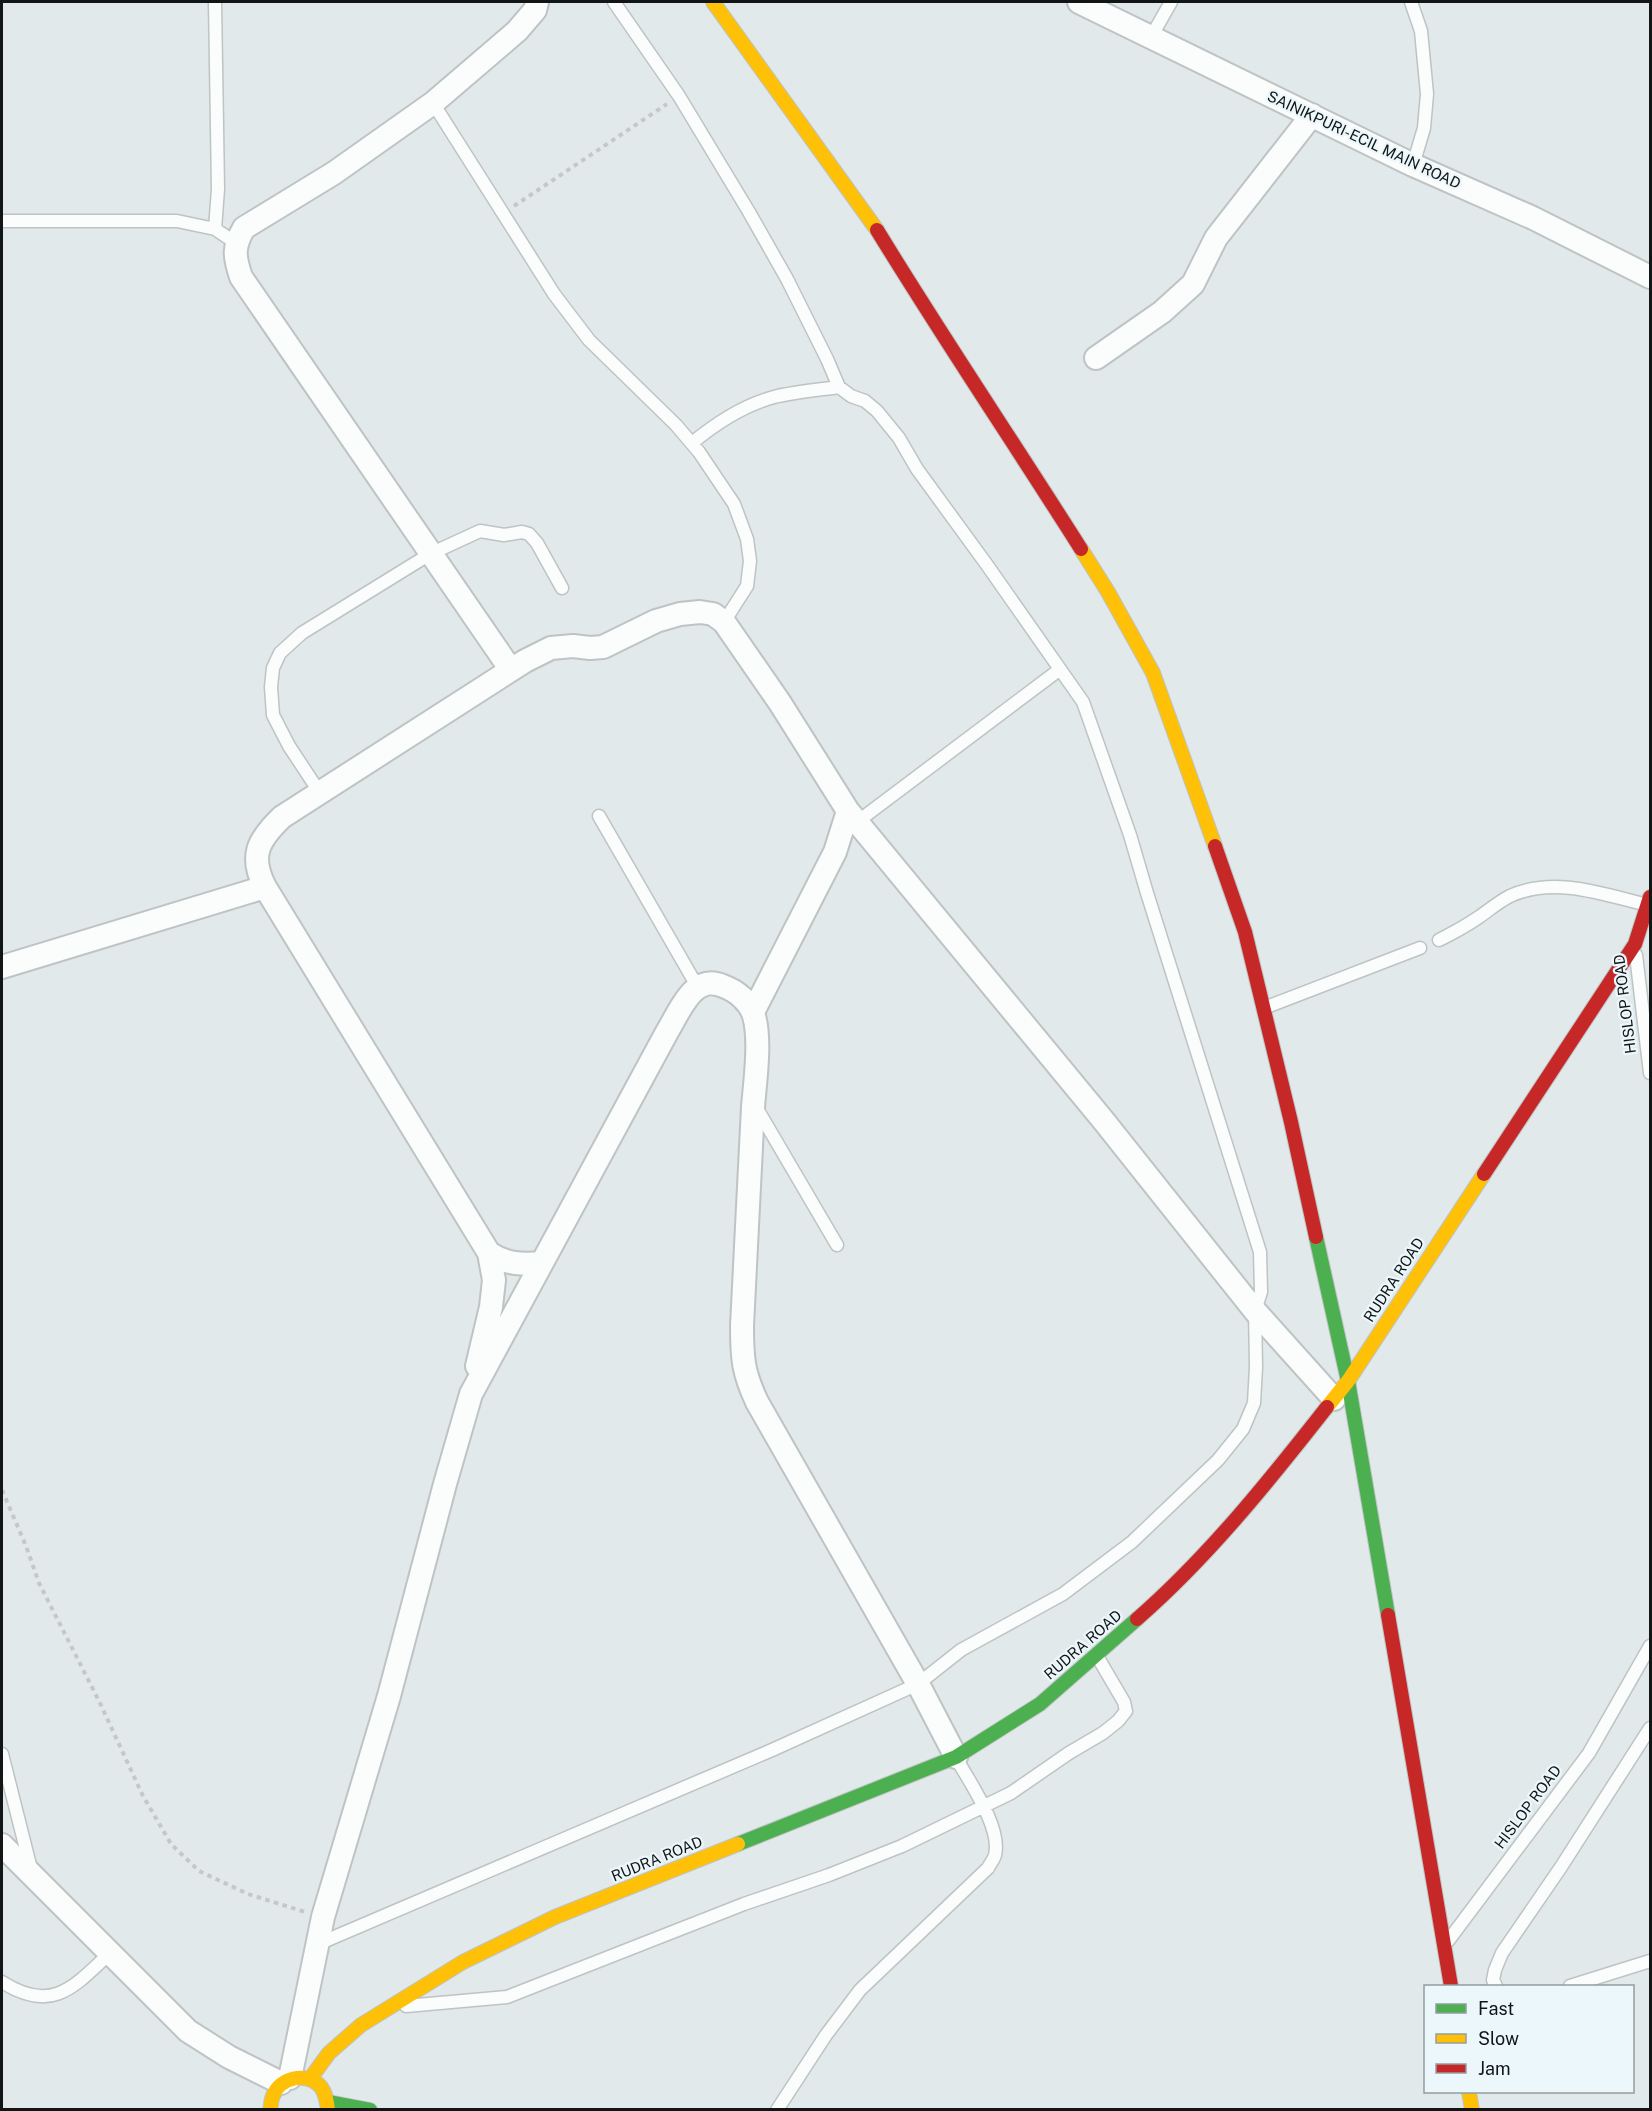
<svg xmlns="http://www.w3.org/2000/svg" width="1652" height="2111" font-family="'Public Sans',sans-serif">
<rect width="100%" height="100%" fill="#e2e9ea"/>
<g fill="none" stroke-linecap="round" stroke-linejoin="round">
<defs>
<path id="lane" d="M1411,2L1421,31L1427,94L1424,128L1413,165
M1151,37L1171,2
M433,103L554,294L589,340L676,425L699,452L734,504L747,539L750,561L747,586L724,622
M2,221H177L215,229L236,243
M215,229L218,189L215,2
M692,443C715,424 744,405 774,397C795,392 817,390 839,387
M320,793L289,746L273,715L271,687L273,668L280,653L302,633L430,554L480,531L504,535L522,532L529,534L537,543L562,588
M599,816L697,986
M857,822L1059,670
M1439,940C1453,933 1466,926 1479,917C1489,910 1500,901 1510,896C1554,876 1603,894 1647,905
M1636,955L1650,1073
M1264,1008L1420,948
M756,1107L837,1245
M2,1754L31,1869
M1448,1941L1589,1753L1650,1646
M318,1944L772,1750L918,1684L961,1650L1063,1594L1132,1542L1218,1460L1243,1429L1254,1403L1256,1367L1255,1311L1261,1292L1260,1252L1147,893L1130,835L1083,702L987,565L917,469L899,438L877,411L865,401L851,396L839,387L827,359L787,279L749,212L679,96L614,2
M2,1982C52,2014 74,1987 110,1953
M1496,1986L1493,1980L1495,1970L1502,1953L1561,1867L1650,1728
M1570,1986L1650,1961
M406,2006L507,1997L744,1904L829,1875L902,1846L1011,1793L1069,1753L1103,1733L1118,1721L1126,1711L1124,1702L1097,1656
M777,2110L826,2035L860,1990L988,1868C990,1864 994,1859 995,1855C1002,1828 969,1781 956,1758"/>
<path id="street" d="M1079,2L1413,165L1533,218L1650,277
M1096,358L1162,312L1193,284L1216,238L1312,115
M511,670L241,277C234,256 233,247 244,228L334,173L433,103L517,31L535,10L537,2
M2,967L265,887
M753,1012L835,852L848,811
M541,1263C522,1265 506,1264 489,1253L265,887C249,856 258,840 282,817L525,661L551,648L573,646L590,648L603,647L656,621L680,614L700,612L713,614L724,622L780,703L848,811L1103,1120L1255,1311L1334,1399
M477,1366L491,1307L494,1280L489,1253
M2,1845L188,2031L229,2057L281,2083
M290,2078L323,1917L389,1696L445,1484L471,1394L667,1032C680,1011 693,973 723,986C737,991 750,1002 754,1016C761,1041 755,1082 753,1107C750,1180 746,1253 742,1326C742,1359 743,1372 757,1402L918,1684L956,1757"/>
<path id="fast" d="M1316,1237L1348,1381L1388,1615
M738,1844L956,1757L1040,1704L1137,1619
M328,2102L370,2110"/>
<path id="slow" d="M713,2L877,230
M1081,549L1108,592L1153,673L1215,846
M1327,1407L1348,1381L1484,1174
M310,2079L329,2053L361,2025L463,1962L555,1917L738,1844
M1469,2092L1472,2110
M270,2110C271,2106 271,2100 273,2096C280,2077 307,2071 321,2087C326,2094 327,2102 328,2110"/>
<path id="jam" d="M877,230C943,338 1014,443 1081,549
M1215,846L1245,932L1291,1122L1316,1237
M1484,1174L1635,944L1650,897
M1388,1615L1451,1986
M1137,1619C1208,1557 1269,1481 1327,1407"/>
</defs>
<use href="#lane" stroke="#bec3c4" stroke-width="15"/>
<use href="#street" stroke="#bec3c4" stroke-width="26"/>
<use href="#fast" stroke="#bec3c4" stroke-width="16"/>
<use href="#slow" stroke="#bec3c4" stroke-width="16"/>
<use href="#jam" stroke="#bec3c4" stroke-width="16"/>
<path stroke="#c5c8c8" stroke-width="4" stroke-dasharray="4.5 4.5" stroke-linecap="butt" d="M514,206L667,104
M2,1490L26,1546L39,1583L99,1701L143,1796L171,1844L199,1871L248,1894L305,1912"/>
<use href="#lane" stroke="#fbfcfc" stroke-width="12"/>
<use href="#street" stroke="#fbfcfc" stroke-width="22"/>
<use href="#fast" stroke="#4caf50" stroke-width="14"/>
<use href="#slow" stroke="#ffc107" stroke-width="14"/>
<use href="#jam" stroke="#c62828" stroke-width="14"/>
</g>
<g text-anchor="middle" stroke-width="4.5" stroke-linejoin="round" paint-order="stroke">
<g font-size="15" fill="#111516" stroke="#ecf7fb">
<text transform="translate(1364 140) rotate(25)" y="5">SAINIKPURI-ECIL MAIN ROAD</text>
<text transform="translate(1625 1004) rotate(-97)" y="5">HISLOP ROAD</text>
<text transform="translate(1394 1280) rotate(-57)" y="5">RUDRA ROAD</text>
<text transform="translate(1083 1645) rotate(-41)" y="5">RUDRA ROAD</text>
<text transform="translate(1528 1807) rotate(-53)" y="5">HISLOP ROAD</text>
<text transform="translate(657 1859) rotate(-22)" y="5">RUDRA ROAD</text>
</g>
</g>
<rect width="1652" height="2111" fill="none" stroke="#111516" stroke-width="6"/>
<rect x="1424" y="1985" width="210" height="108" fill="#ecf7fb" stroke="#949d9f" stroke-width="1.5"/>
<rect x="1436" y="2004" width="30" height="9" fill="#4caf50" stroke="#949d9f" stroke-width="1.5"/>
<text x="1478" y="2015" font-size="18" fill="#111516">Fast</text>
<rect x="1436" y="2034" width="30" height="9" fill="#ffc107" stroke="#949d9f" stroke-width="1.5"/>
<text x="1478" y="2045" font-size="18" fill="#111516">Slow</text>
<rect x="1436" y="2064" width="30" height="9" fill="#c62828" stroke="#949d9f" stroke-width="1.5"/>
<text x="1478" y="2075" font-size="18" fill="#111516">Jam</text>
</svg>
